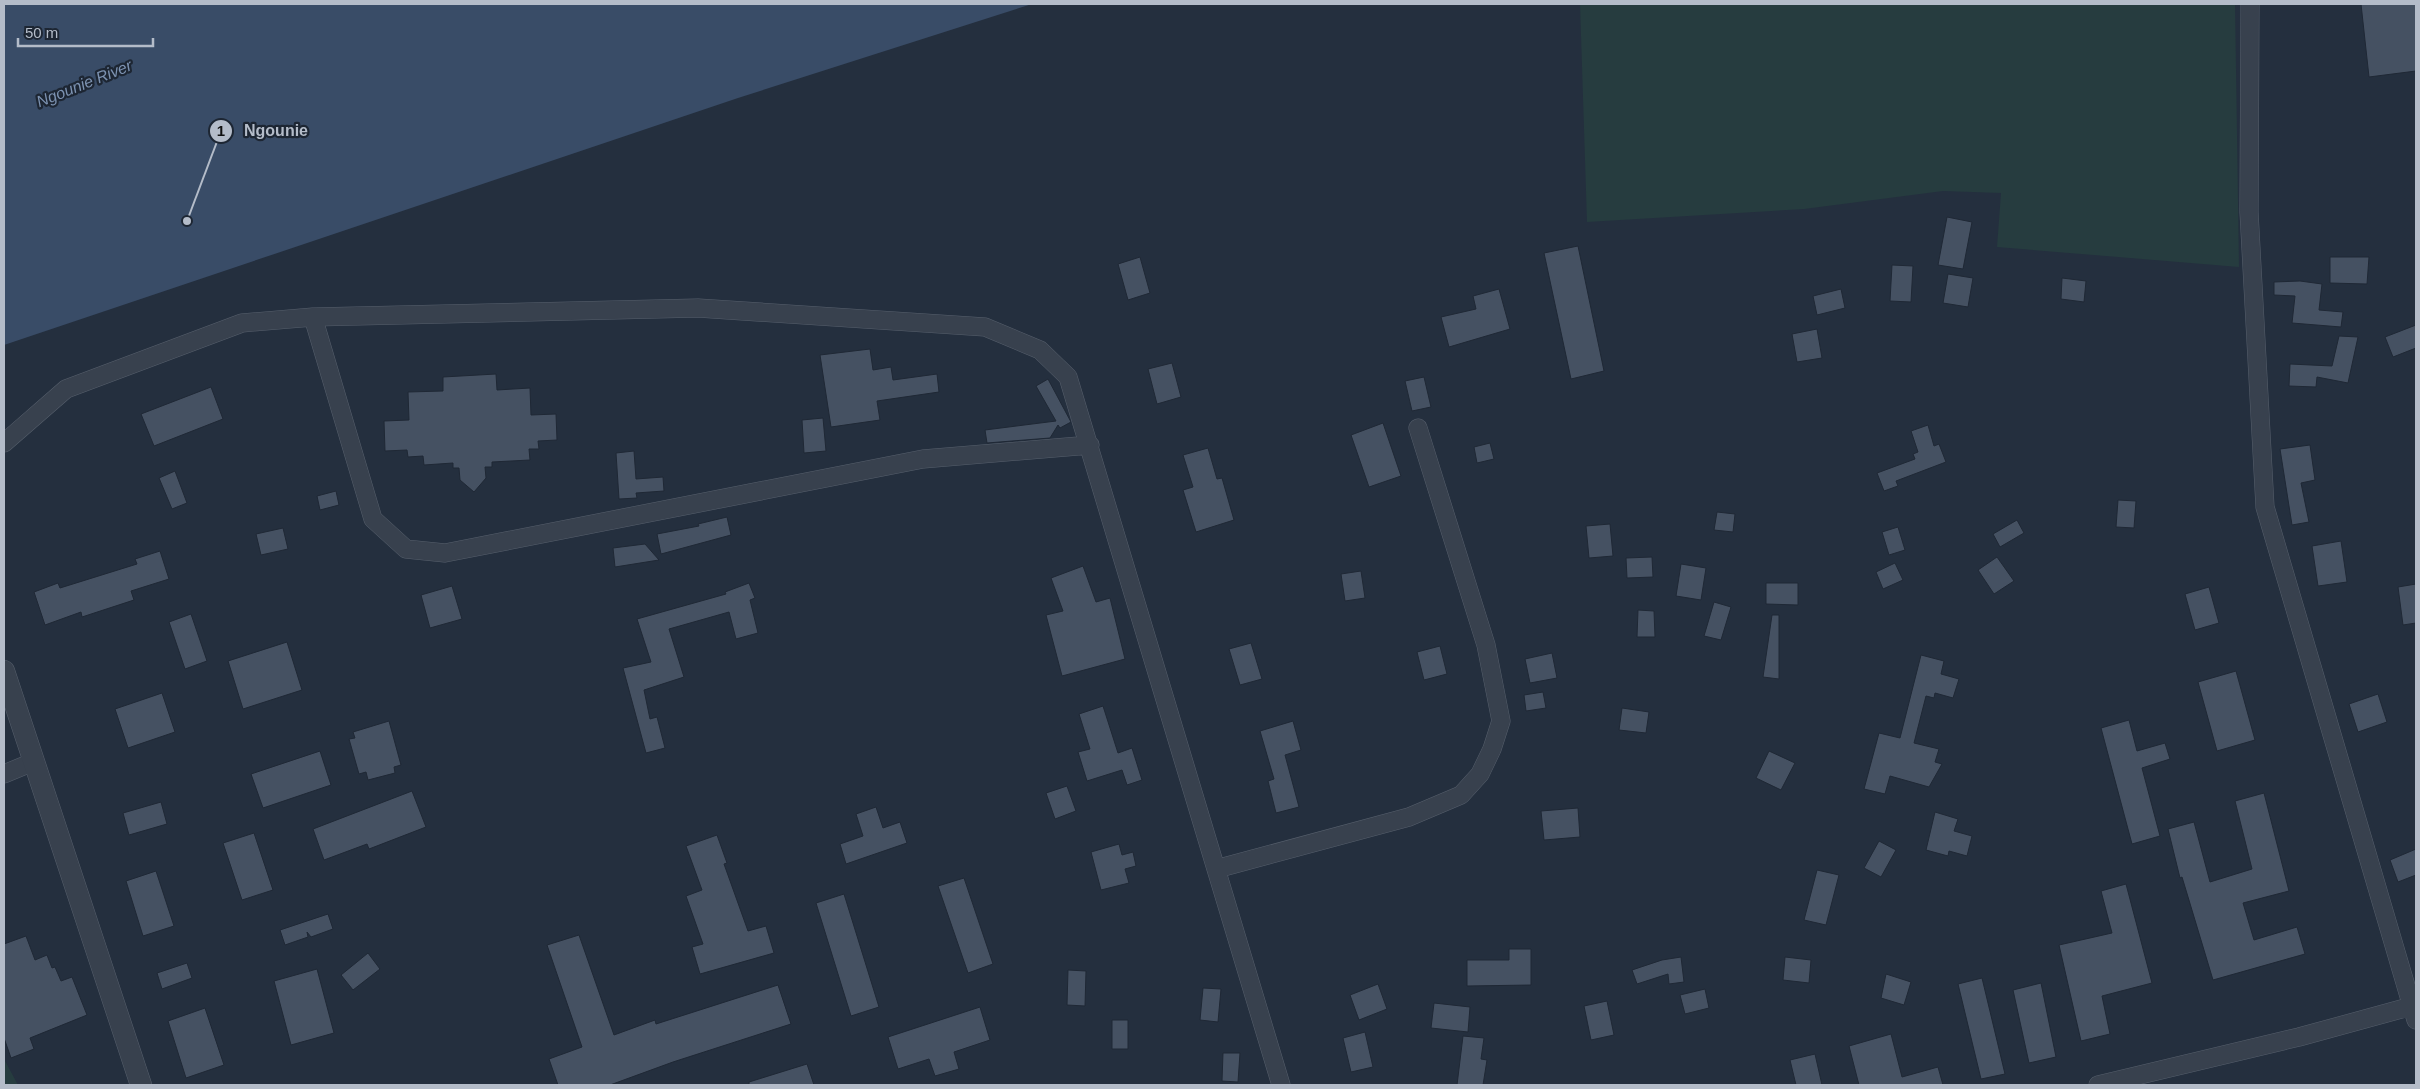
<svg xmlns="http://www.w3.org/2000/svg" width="2420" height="1089" font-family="Helvetica,sans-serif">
<rect width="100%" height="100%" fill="#242f3e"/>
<path fill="#263c3f" d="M1580,4H2235L2239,267L1997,247L2001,193L1943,191L1804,209L1587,222Z
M4,1059L18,1085H4Z"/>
<path fill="#394c67" d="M4,4H1032L738,98L4,345Z"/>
<path fill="#455162" stroke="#1f2835" d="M2361,4H2416V71L2369,77Z
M1947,217L1972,222L1963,269L1938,265Z
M1578,246L1604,371L1571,379L1544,253Z
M1140,257L1150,293L1128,300L1118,264Z
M2330,257H2369L2367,284L2330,283Z
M1892,265L1913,266L1911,302L1890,301Z
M1948,274L1973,278L1968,307L1943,303Z
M2062,278L2086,281L2084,302L2061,299Z
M2300,281L2322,284L2319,310L2343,312L2341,327L2292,323L2295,296L2274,295V282Z
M1499,289L1510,329L1449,347L1441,317L1476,309L1473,296Z
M1841,289L1845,308L1817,315L1813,296Z
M2416,325V348L2393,357L2385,337Z
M1817,329L1822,358L1797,362L1792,334Z
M2339,336L2358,337L2348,383L2317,377L2316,387L2289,386L2290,364L2332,366Z
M870,349L873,370L891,367L893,380L937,374L939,392L877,401L880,420L831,427L820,355Z
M1172,363L1181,397L1157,404L1148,369Z
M496,374L497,390L530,388L531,415L556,414L557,440L538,441L539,449H529L530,460L492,462V467H485L486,478L474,492L460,480L459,468H453V463L424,465L423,456L408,457L407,450L385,451L384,421L409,420L408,392L443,391V377Z
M1424,377L1431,407L1412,411L1405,381Z
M1048,379L1071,422L1060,428L1058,425L1050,438L987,443L985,430L1056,421L1036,386Z
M211,387L223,419L154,446L141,414Z
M823,418L826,451L804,453L802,420Z
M1383,423L1401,476L1369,487L1351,435Z
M1928,425L1934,446L1939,444L1946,462L1896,481L1898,486L1884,491L1877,473L1915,459L1913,454L1918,452L1911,431Z
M1490,443L1494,459L1477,463L1474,447Z
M2310,445L2315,480L2301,483L2309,522L2292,525L2280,449Z
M1208,448L1217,479L1222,478L1234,520L1196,532L1183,490L1193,487L1183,455Z
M634,451L636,479L663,477L664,491L636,493L637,498L619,499L616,453Z
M175,471L187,503L172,509L159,478Z
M336,491L339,505L320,510L317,496Z
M2118,500L2136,501L2134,528L2116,527Z
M1717,512L1735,514L1733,532L1714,530Z
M727,517L731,535L661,554L657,534L699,526L698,524Z
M2017,520L2024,533L2000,547L1993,534Z
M1610,524L1613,556L1589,558L1586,526Z
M1898,527L1905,550L1889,555L1882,532Z
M283,528L288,549L261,555L256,534Z
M2341,541L2347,582L2318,586L2312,546Z
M645,544L659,560L615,567L613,548Z
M160,551L169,579L131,591L134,600L82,617L81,612L45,625L34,592L58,583L60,588L137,564L135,559Z
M1652,557L1653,577L1627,578L1626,558Z
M1997,557L2014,581L1994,594L1978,570Z
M1895,563L1903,580L1883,589L1876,572Z
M1681,564L1706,568L1701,600L1676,596Z
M1083,566L1096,602L1110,598L1125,659L1062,676L1046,615L1063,611L1051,578Z
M1361,571L1365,598L1345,601L1341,574Z
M749,583L755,598L750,600L758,633L736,639L729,612L669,629L684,677L644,690L650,719L657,717L665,748L646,753L623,668L651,662L637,619L726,594L725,592Z
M1766,583H1798V605L1766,604Z
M2416,584V623L2403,625L2398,587Z
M452,586L462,619L430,628L421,595Z
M2209,587L2219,623L2195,630L2185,594Z
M1714,602L1731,607L1721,640L1704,636Z
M1638,610L1654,611L1655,637H1637Z
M191,614L207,661L185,669L169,622Z
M1772,615H1779V679L1763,677Z
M287,642L302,690L243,709L228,661Z
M1251,643L1262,679L1240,685L1229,649Z
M1440,646L1447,674L1424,680L1417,652Z
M1552,653L1557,678L1530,683L1525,659Z
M1921,655L1944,661L1941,674L1959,679L1953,698L1935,693L1934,698L1926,696L1914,743L1939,749L1935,762L1942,764L1929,787L1890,776L1885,794L1864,789L1879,733L1900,738Z
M2236,671L2255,740L2217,751L2198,682Z
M1543,692L1546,708L1526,711L1524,695Z
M162,693L175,732L128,748L115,709Z
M2378,694L2387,722L2358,732L2349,704Z
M1103,706L1118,753L1132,748L1142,780L1127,785L1122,770L1087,781L1078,752L1090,749L1079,714Z
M1622,708L1649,712L1646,733L1619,730Z
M2129,720L2137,751L2165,743L2170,759L2142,768L2160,836L2132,844L2101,728Z
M389,721L401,765L394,767L395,773L368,780L366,772L359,774L349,739L355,738L353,732Z
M1293,721L1301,750L1285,755L1299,807L1276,813L1268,781L1274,779L1260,731Z
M320,751L331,785L263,808L251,774Z
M1769,751L1795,763L1781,790L1756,778Z
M1067,786L1076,811L1055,819L1046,793Z
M412,791L426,827L369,849L367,844L324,860L313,829Z
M2264,793L2289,891L2243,903L2254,940L2297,927L2305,954L2213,980L2182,877L2180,878L2168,829L2194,822L2210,882L2252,869L2235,801Z
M161,802L167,824L129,835L123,813Z
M876,807L883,828L900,822L907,843L846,864L840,844L863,836L856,814Z
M1578,808L1580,837L1544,840L1541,811Z
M1935,812L1958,819L1954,831L1972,836L1967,856L1949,851L1948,856L1926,850Z
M254,833L273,890L242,900L223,843Z
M717,835L727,863L724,864L748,931L766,926L774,953L700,974L692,947L703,944L686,896L702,890L686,846Z
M1879,841L1896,850L1881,877L1864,868Z
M1119,844L1122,855L1133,852L1136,866L1125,869L1129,883L1101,890L1091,852Z
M2416,849V875L2398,882L2390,860Z
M1817,870L1839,875L1826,925L1804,920Z
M156,871L174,926L143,936L126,881Z
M964,878L993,964L968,973L938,886Z
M2126,884L2152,983L2102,996L2110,1034L2081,1041L2059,945L2112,933L2101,891Z
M844,894L879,1007L851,1016L816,903Z
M328,914L333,929L311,937L307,932L308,937L285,945L280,930Z
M579,935L614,1035L655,1020L656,1024L778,985L791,1024L673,1062L610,1085H558L549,1059L582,1047L547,945Z
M26,936L35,960L47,955L52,968L55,967L61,981L72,977L87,1015L30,1038L34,1049L11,1058L4,1038V944Z
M1509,949H1531V985L1467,986V960H1509Z
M368,953L380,969L353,990L341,975Z
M1681,957L1684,982L1669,984L1668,974L1637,984L1632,970L1662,960Z
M1785,957L1811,960L1809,983L1783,980Z
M187,963L192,978L162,989L157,973Z
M317,969L334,1033L291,1045L274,981Z
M1068,970L1086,971L1085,1006L1067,1005Z
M1886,974L1911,982L1904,1005L1881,998Z
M1982,978L2005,1074L1981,1079L1958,984Z
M2041,983L2056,1057L2029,1063L2013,990Z
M1378,984L1387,1009L1359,1020L1350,995Z
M1203,988L1221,989L1218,1022L1200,1020Z
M1705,989L1709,1008L1685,1014L1680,995Z
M1607,1001L1614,1035L1591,1040L1584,1006Z
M1434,1003L1470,1007L1468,1032L1431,1028Z
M980,1007L990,1040L954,1052L959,1069L935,1076L929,1059L898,1069L888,1037Z
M205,1008L224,1065L186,1078L168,1021Z
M1112,1020H1128V1049H1112Z
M1365,1032L1373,1067L1351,1072L1343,1038Z
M1891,1034L1902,1077L1938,1067L1943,1085H1859L1849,1046Z
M1463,1036L1484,1038L1481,1059L1487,1060L1483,1085H1457Z
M1223,1053H1240L1238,1082L1222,1081Z
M1815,1054L1822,1085H1796L1790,1060Z
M807,1064L814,1085H749V1082Z"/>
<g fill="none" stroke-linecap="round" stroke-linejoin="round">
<defs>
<path id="minor" d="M2250,4L2249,212L2265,507L2416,1020
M313,317L373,519L406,549L445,553L923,459L1090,445
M4,443L66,389L242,323L313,317L698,308L985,327L1040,350L1068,377L1281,1085
M4,774L33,762
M1216,869L1409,817L1461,795L1480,774L1492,749L1501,721L1486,645L1418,428
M2098,1085L2299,1037L2416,1005"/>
<path id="tertiary" d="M4,671L141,1085"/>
</defs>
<use href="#minor" stroke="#565f6c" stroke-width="19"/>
<use href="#tertiary" stroke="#565f6c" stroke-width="22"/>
<use href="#minor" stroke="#38414e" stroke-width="18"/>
<use href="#tertiary" stroke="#38414e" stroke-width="21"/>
</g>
<g text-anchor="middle" stroke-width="4.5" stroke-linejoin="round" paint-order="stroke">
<g font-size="16" font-style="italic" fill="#7c92b1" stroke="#1d2633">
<text transform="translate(84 83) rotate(-22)" y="6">Ngounie River</text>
</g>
</g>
<path fill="none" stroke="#b4bcc9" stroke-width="2" d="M187 221L221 131"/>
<g fill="#b4bcc9" stroke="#1d2633" stroke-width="2">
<circle cx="187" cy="221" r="5"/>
<circle cx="221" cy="131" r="12"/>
</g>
<g font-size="15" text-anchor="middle" font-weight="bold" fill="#111">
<text x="221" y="136">1</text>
</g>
<g font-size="16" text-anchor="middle" font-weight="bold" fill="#b4bcc9" stroke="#1d2633" stroke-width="4.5" stroke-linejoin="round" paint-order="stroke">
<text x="276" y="136">Ngounie</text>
</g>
<rect width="2420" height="1089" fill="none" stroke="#b4bcc9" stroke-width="10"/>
<path d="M18 38v8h135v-8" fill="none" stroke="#b4bcc9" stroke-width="2.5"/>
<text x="25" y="38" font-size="15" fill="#b4bcc9" stroke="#1d2633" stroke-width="4" paint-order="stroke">50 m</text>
</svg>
